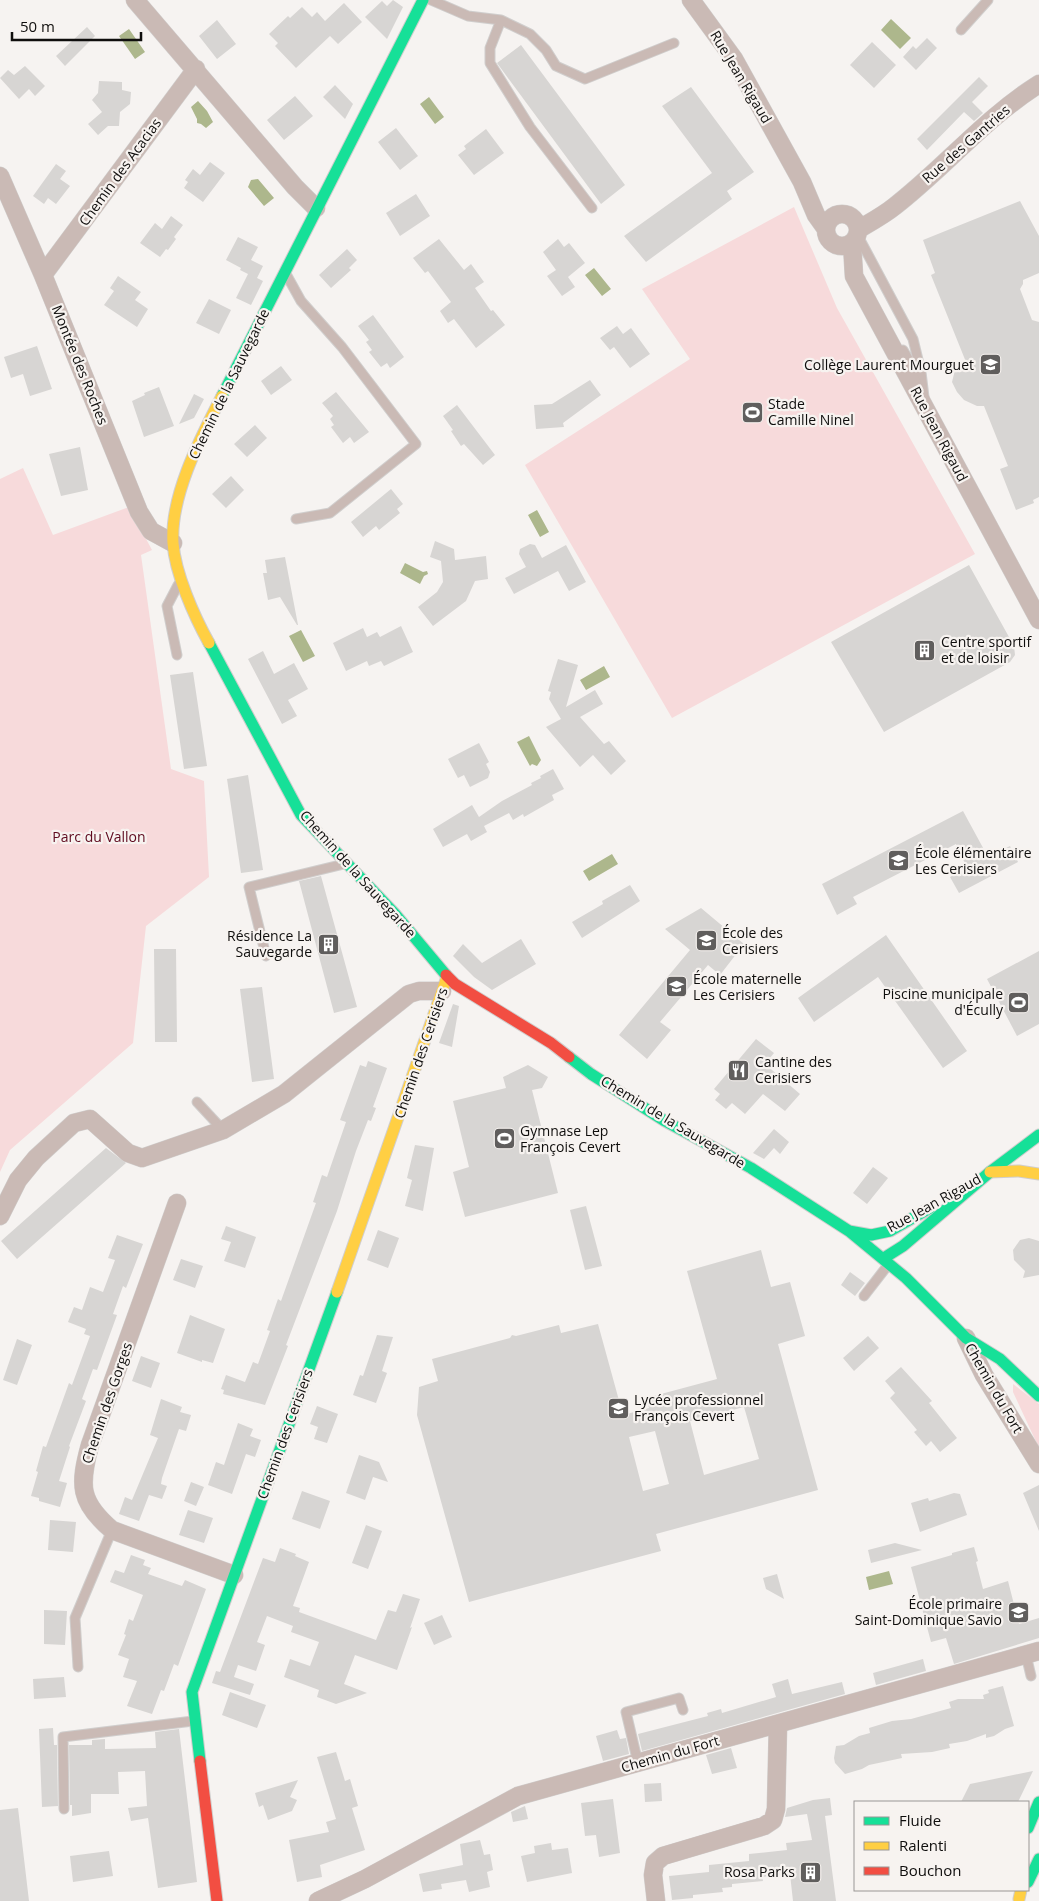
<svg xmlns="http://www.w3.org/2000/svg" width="1039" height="1901" font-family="'Open Sans',sans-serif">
<rect width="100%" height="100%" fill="#f6f3f1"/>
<path fill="#f7dadb" d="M794,207L837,308L975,554L672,718L525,465L690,359L642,289Z
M23,468L53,535L129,507L152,550L141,555L171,769L204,781L209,877L146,926L133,1043L10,1150L0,1172V479Z
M1013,1384L1039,1404V1448L1013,1392Z"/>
<path fill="#adb78c" d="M891,19L911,38L900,49L881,30Z
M129,29L145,52L135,59L119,36Z
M429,97L444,117L435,124L420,104Z
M198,101L207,111L213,122L206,128L201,124L197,123V119L191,107Z
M258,179L274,198L264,206L248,187L251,180Z
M594,268L611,289L602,296L585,275Z
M537,510L549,532L540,537L528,515Z
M405,563L423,572L427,571L428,574L424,576L420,584L400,573Z
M301,630L315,656L303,662L289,636Z
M604,666L610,677L586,690L580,680Z
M529,736L541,760L537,766L532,764L530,766L517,742Z
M612,854L618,864L589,881L583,871Z
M889,1571L893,1584L869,1590L866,1577Z"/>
<path fill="#d7d5d3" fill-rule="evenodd" d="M393,0L403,7L387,39L365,17L382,1L387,6Z
M344,3L362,22L338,44L330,36L296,68L275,46L278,43L269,34L288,16L290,18L302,7L312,17L317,12L325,21Z
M217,20L236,44L217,59L199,36Z
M87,27L95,36L65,66L56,56Z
M927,38L937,48L916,70L903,57L913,46L916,49Z
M872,42L896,65L874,88L850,65Z
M521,45L625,185L601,204L497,63Z
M25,66L45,86L35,96L29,89L19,99L0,78L8,70L14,75Z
M979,77L988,86L972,102L983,113L974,121L964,112L927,150L917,139Z
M99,81L122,82V90L131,92L130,104L120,112L119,126H108L98,135L88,124L102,112L92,100L98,93Z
M335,85L353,104L345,119L323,97Z
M691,87L754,172L727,191L732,199L646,262L624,236L712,173L662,106Z
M295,96L313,116L284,140L267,120Z
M396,128L418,156L400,170L378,142Z
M486,129L504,153L474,175L458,155L466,149L464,146Z
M210,162L225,173L203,202L184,188L188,182L185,180L193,169L200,175Z
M56,164L66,171L60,179L70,186L56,204L48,198L44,204L33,196Z
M416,194L430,216L400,236L386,213Z
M1020,201L1039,236V273L1023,280V284L1020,289L1032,320L1039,322V497L1033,500L1034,503L1016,510L1000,469L1008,466L984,406H977L964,400L957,392L952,382L955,370L968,367L931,275L935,273L923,240Z
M171,216L183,225L174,237L176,239L168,250L166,249L160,257L140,243L155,223L162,229Z
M238,237L258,247L251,260L263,266L257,278L263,281L251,305L236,298L248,274L240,270L241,268L226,260Z
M439,239L464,270L471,264L484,282L475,288L491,311L493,310L505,325L476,348L454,319L448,323L440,311L451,302L428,271L425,273L413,258Z
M558,239L564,247L569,243L585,263L568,277L575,287L562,296L547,276L556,270L543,252Z
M347,249L357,260L349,268L351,270L331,288L319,275Z
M118,276L141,292L135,300L148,309L137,327L104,305L114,291L110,288Z
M209,299L231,310L219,334L196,323Z
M373,315L404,357L390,368L387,363L381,367L369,352L372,350L366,342L369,340L358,326Z
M617,326L623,334L631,328L650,354L630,368L614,347L610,350L600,338Z
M37,346L52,389L30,396L23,374L11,378L4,357Z
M281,366L292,380L271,395L261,381Z
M590,380L601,395L563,423L564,427L536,429L534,405L552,404Z
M159,387L174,426L144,437L132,401L145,395L144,393Z
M336,392L369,432L354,443L350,437L343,443L331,427L334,425L330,419L333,416L322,403Z
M194,394L204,399L194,418L179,424Z
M457,405L495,455L483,465L464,444L461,446L451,431L453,430L443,416Z
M255,425L267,438L247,457L234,444Z
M80,447L88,490L61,496L49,454Z
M231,476L244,490L226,508L212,494Z
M391,489L403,504L397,509L400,513L379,530L376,526L363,537L351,522Z
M435,541L454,549L455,560L486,556L488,579L475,581L466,601L433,626L418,607L437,592L443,582L441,561L430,557Z
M530,544L535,545L542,558L566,545L586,582L569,591L558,571L514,594L505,578L526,567L519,554L520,549Z
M285,557L298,625H297L280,597L268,600L263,573H267L265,560Z
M969,565L1014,646L1015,655L1010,662L884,732L831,642Z
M401,626L413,652L384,666L381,661L369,666L367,661L346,671L333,643L363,628L367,637L377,632L380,637Z
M263,651L274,674L294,663L308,689L288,700L297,716L282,724L248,659Z
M558,659L578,665L566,707L595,690L603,704L580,717L604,744L609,741L626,761L611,775L593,755L580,767L546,727L561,719L549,699L551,692L548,691Z
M193,672L207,766L184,769L170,675Z
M479,743L489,762L486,764L490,772L488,778L470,787L464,775L458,778L448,759Z
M553,769L564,789L552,795L554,800L524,817L523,814L513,820L509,813L484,826L487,832L471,841L467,834L443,847L433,829L472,805L479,817L502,801L532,785L531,783L541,778L540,776Z
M248,775L263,870L241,873L227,779Z
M963,811L988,857L1010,846L1018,862L959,893L950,877L967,868L956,844L853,897L857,904L837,915L822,884Z
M321,876L357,1007L334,1013L299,881Z
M630,885L640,901L582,938L572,922L603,904L602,901Z
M701,908L744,944L720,975L708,965L660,1022L671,1030L647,1059L619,1035L690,950L665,929Z
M886,935L967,1051L943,1068L878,977L814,1022L798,998Z
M521,939L536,964L492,990L474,977L453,956L463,944L482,963Z
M154,949H176L177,1042H155Z
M1039,951V1024L1017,1036L987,979Z
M262,987L274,1079L252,1082L240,989Z
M453,1004L459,1006L452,1047L439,1043Z
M756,1039L774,1053L765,1064L800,1094L785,1111L763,1094L745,1114L732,1103L726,1109L715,1100L720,1094L714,1089Z
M368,1061L387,1068L373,1107L376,1108L371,1121L368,1120L356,1151L337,1211L286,1345L288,1346L265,1405L223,1394L224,1390L221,1389L226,1375L245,1382L253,1362L258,1364L270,1331L267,1330L278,1299L281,1301L316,1203L313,1202L322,1175L327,1177L346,1122L340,1120L360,1065L366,1067Z
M528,1065L548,1077L542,1088L532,1090L558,1193L465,1217L453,1172L469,1167L453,1101L506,1088L503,1077Z
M774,1129L789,1142L780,1154L774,1148L764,1159L753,1153Z
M415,1145L434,1148L423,1211L405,1206L412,1180L407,1178Z
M106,1148L126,1163L17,1259L1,1241Z
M873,1167L888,1178L867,1204L853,1193Z
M586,1206L602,1266L585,1270L570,1210Z
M226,1226L256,1237L245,1268L224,1261L231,1242L221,1239Z
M378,1230L399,1238L388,1268L367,1260Z
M117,1235L143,1244L126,1288L123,1286L113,1314L117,1315L97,1370L93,1369L82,1399L86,1401L69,1446L70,1447L59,1481L67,1483L60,1507L39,1501V1498L31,1496L38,1472L36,1471L43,1446L46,1447L69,1383L72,1385L90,1336L84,1334L86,1329L68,1322L74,1307L82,1310L90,1287L103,1292L115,1260L108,1258Z
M1029,1238L1039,1241V1275L1023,1278L1025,1271L1014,1260L1013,1250L1020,1240Z
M761,1250L771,1287L790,1282L805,1336L778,1344L818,1490L656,1534L661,1551L469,1602L417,1415L419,1387L438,1381L432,1359L510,1338L512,1335L516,1336L559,1325L561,1333L598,1324L623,1415L649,1408L646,1398L717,1379L687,1271ZM744,1407L759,1459L704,1475L690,1421ZM655,1431L669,1484L643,1491L629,1437Z
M181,1259L203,1266L195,1288L173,1280Z
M850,1272L865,1283L855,1296L841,1285Z
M190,1315L225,1329L213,1363L202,1360V1362L177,1353Z
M377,1335L393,1337L382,1371L387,1373L376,1403L353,1395L360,1375L363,1376Z
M868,1336L879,1348L854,1371L843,1358Z
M17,1339L32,1345L17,1385L3,1380Z
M141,1356L160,1363L151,1388L132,1381Z
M901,1367L932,1401L929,1403L957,1438L940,1452L931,1441L926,1446L914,1432L917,1430L890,1398L895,1393L885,1381Z
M161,1399L182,1407L180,1412L191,1415L186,1431L179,1429L162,1478L161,1484L167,1486L162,1499L149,1495L139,1521L119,1514L125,1497L132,1500L158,1438L150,1435Z
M317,1406L338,1414L327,1443L314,1439L318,1427L310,1424Z
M238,1423L253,1429L250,1436L261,1440L255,1457L246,1454L232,1494L208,1485L216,1462L224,1465Z
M359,1455L379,1462L388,1482L373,1477L365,1500L346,1493Z
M191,1482L204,1487L196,1506L184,1501Z
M1039,1485V1531L1023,1493Z
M302,1491L330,1501L320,1529L292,1519Z
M954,1493L960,1494L967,1515L920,1532L911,1503L928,1498L929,1501Z
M188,1510L213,1518L204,1543L179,1535Z
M50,1520L76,1522L73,1552L48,1550Z
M366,1525L382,1531L368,1569L352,1563Z
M895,1543L922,1550L871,1563L868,1550Z
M974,1547L978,1561L976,1562L983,1589L1008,1581L1019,1624L1039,1618V1638L954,1664L946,1638L931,1642L911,1567L952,1555V1553Z
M280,1548L296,1554L295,1556L309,1562L293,1606L300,1608L299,1612L376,1640L388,1610L396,1612L403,1594L420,1599L410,1628L412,1627L397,1670L355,1655L344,1684L367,1693L336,1704L317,1697L319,1690L284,1677L290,1659L310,1666L319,1642L291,1632L293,1626L267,1616L257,1642L265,1645L256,1671L238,1665L234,1677L254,1684L250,1695L212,1683L216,1671L220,1672L263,1558L275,1562Z
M131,1555L145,1560L143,1565L151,1568L148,1574L182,1586L185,1580L206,1589L178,1666L174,1664L164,1691L161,1690L152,1714L127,1706L137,1681L123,1677L129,1659L118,1655L126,1635L124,1634L129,1619L133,1621L143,1595L110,1582L115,1570L124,1573Z
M777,1574L784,1599L766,1589L763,1578Z
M44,1610L67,1611L65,1645L44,1644Z
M442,1615L452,1637L434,1645L424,1623Z
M923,1659L926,1671L876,1685L873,1673Z
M64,1677L66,1697L34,1699L33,1679Z
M788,1679L792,1694L842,1682L845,1694L642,1751L638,1734L708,1716L707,1713L721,1709L722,1713L776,1697L772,1684Z
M1003,1686L1014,1726L1005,1729L994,1736L986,1738V1734L967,1741L949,1744L950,1748L932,1752L901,1754L902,1758L869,1765L862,1769L845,1774L835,1763L834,1758L836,1746L844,1745L859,1736L870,1733L869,1728L892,1721L911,1719L951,1708L949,1702L958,1699H984L983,1695L989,1693L988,1690Z
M230,1692L266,1705L257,1728L222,1715Z
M53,1728L54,1745H57L58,1806L42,1807L39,1729Z
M179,1729L197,1882L158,1888L148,1818L131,1821L128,1808L147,1806L145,1771L118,1772L119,1794H91V1813L72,1816V1805H70L69,1745H92V1740L105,1739V1749L156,1748L155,1732Z
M617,1730L620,1739L626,1738L629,1754L603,1761L596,1736Z
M731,1748L737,1768L712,1774L706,1755Z
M336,1752L345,1781L350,1779L358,1806L352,1808L365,1850L320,1865L322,1877L297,1882L289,1840L329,1832L326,1822L336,1819L317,1757Z
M1033,1771L1018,1802H961L970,1784Z
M298,1780L290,1797L297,1800L292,1811L268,1820L263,1805L259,1807L255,1793Z
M661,1783L662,1801L645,1802L644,1784Z
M830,1798L832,1815L825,1816L836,1901H793L790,1874L762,1877L763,1881L732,1884V1887L722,1888L723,1892L693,1895V1898L672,1900L669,1876L709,1872V1865L749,1861V1854L787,1850L786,1843L812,1840L807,1814L785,1817L787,1808L813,1800Z
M613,1799L620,1853L599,1857L596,1835L585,1836L581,1803Z
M525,1806L528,1819L513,1822L511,1812Z
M18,1808L29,1901H0V1810Z
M480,1840L484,1855L490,1854L493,1870L487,1872L490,1887L469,1892L466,1880L441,1884L442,1889L423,1892L419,1874L463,1865L460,1844Z
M551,1843L552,1850L568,1848L572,1873L527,1882L521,1856L535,1853L534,1846Z
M109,1851L113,1876L73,1882L70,1856Z"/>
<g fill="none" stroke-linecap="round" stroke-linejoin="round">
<defs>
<path id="lane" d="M431,0L468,16L501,20L530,34L546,50L556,66L585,79L674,43
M501,20L490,48V63L530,127L592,208
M961,30L988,0
M858,236L913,339L921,372L924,397
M286,274L301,301L342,347L416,444L330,513L296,519
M903,350L919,378
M177,655L167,606L178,585
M266,956L249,887L344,864
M197,1102L223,1130
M864,1296L888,1265
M1026,1655L1031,1676
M78,1667L75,1618L112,1530
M638,1763L626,1712L679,1698L683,1710
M64,1809L63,1737L193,1721"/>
<path id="street" d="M135,0L295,187L316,208
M691,0L734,59L802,182L816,215L826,229
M0,176L43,275L139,512L151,531L173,543
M826 230a16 16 0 1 1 32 0a16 16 0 1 1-32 0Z
M859,229C871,222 884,215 895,206C944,168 985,118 1039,84
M852,243L854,276L1039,620
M43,275L196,69
M177,1203L90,1445C79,1485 79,1502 112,1530L234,1575
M0,1216L18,1180L36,1158L74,1123L90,1119L128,1153L142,1158L223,1130L284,1094L409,994L419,991H442
M966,1338L984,1375L1039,1464
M318,1901L365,1879L518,1796L1039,1651
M656,1901L653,1875L655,1863L663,1856L764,1826L773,1820L776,1809L778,1724"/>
<path id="fast" d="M222,396L423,0
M209,643L301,815L395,914L446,975
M569,1057L591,1074L665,1121L751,1168L849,1231L906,1278L966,1338L1000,1359L1039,1396
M849,1231L871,1235L890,1231L930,1208
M884,1258L903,1246L990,1172L1039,1135
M200,1761L192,1692L337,1292
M1028,1828L1039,1802
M1028,1882L1039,1859"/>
<path id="slow" d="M209,643C194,616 175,573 173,543C170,495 201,437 222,396
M990,1172L1019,1171L1039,1174
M337,1292L447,977
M1019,1899L1021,1890"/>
<path id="jam" d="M446,975L455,984L551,1043L569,1057
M200,1761L217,1901"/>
</defs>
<use href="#lane" stroke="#d0cecd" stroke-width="11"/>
<use href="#street" stroke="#d0cecd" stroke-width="19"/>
<use href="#fast" stroke="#d0cecd" stroke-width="13"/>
<use href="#slow" stroke="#d0cecd" stroke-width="13"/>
<use href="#jam" stroke="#d0cecd" stroke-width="13"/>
<use href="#lane" stroke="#cabab5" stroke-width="9"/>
<use href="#street" stroke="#cabab5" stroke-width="18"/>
<use href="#fast" stroke="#16e098" stroke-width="11"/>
<use href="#slow" stroke="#ffcf43" stroke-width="11"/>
<use href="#jam" stroke="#f24e42" stroke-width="11"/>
</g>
<defs>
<symbol id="school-square" viewBox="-11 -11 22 22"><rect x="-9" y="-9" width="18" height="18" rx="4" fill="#605e5d" stroke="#f7f3f0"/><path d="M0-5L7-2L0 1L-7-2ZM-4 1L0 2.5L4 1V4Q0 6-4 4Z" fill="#fff"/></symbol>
<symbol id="stadium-square" viewBox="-11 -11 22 22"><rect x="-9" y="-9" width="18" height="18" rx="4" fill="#605e5d" stroke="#f7f3f0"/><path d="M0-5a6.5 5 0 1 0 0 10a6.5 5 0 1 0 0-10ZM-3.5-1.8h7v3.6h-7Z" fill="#fff"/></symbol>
<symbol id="building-square" viewBox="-11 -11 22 22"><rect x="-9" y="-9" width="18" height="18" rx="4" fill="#605e5d" stroke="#f7f3f0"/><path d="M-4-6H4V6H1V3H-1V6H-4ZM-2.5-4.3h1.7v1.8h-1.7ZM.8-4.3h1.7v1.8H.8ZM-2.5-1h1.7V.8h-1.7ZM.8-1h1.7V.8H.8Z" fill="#fff"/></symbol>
<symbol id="restaurant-square" viewBox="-11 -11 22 22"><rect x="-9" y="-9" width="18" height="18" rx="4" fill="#605e5d" stroke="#f7f3f0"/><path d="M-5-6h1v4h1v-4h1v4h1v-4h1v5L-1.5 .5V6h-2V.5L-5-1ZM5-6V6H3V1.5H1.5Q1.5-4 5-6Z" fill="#fff"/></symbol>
</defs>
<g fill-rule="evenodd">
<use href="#school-square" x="978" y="352" width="25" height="25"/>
<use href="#stadium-square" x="740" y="400" width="25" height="25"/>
<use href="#building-square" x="912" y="638" width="25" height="25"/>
<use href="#school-square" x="886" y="848" width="25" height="25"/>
<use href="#school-square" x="694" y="928" width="25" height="25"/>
<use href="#building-square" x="316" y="932" width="25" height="25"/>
<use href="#school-square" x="664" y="974" width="25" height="25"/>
<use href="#stadium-square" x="1006" y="990" width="25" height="25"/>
<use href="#restaurant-square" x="726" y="1058" width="25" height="25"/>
<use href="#stadium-square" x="492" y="1126" width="25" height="25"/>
<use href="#school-square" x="606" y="1396" width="25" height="25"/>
<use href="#school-square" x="1006" y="1600" width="25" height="25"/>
<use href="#building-square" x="798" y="1860" width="25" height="25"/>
</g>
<g text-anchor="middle" stroke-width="4.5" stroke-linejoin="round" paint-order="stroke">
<g font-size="14" fill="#0f0e0d" stroke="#f7f3f0">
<text transform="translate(741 77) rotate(59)" y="5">Rue Jean Rigaud</text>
<text transform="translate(966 144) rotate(-41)" y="5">Rue des Gantries</text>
<text transform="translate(120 172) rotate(-54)" y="5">Chemin des Acacias</text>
<text transform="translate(80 365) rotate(68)" y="5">Montée des Roches</text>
<text transform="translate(229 384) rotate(-64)" y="5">Chemin de la Sauvegarde</text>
<text transform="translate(939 434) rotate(62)" y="5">Rue Jean Rigaud</text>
<text transform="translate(358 874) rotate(48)" y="5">Chemin de la Sauvegarde</text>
<text transform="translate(421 1053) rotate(-71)" y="5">Chemin des Cerisiers</text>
<text transform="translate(673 1122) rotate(31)" y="5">Chemin de la Sauvegarde</text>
<text transform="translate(934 1203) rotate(-29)" y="5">Rue Jean Rigaud</text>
<text transform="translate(994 1388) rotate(60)" y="5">Chemin du Fort</text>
<text transform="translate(107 1403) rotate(-71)" y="5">Chemin des Gorges</text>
<text transform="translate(285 1434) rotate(-70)" y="5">Chemin des Cerisiers</text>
<text transform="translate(670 1754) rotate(-16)" y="5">Chemin du Fort</text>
</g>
<g font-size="14" fill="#0f0e0d" stroke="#f7f3f0" text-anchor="start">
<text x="974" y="370" text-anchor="end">Collège Laurent Mourguet</text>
<text x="768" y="409">Stade<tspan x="768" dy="16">Camille Ninel</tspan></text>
<text x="941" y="647">Centre sportif<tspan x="941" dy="16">et de loisir</tspan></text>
<text x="915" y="858">École élémentaire<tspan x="915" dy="16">Les Cerisiers</tspan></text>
<text x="722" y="938">École des<tspan x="722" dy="16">Cerisiers</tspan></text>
<text x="312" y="941" text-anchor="end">Résidence La<tspan x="312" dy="16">Sauvegarde</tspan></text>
<text x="693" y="984">École maternelle<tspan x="693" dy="16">Les Cerisiers</tspan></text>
<text x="1003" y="999" text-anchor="end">Piscine municipale<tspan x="1003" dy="16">d'Écully</tspan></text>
<text x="755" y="1067">Cantine des<tspan x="755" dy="16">Cerisiers</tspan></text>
<text x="520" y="1136">Gymnase Lep<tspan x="520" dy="16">François Cevert</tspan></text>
<text x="634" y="1405">Lycée professionnel<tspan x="634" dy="16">François Cevert</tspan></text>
<text x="1002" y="1609" text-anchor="end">École primaire<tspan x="1002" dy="16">Saint-Dominique Savio</tspan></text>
<text x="795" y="1877" text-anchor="end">Rosa Parks</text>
</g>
<g font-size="14" fill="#5e0a1e" stroke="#f7f3f0">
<text x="99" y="842">Parc du Vallon</text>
</g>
</g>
<rect x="854" y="1801" width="175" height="90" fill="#f7f3f0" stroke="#9a9795"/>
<rect x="864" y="1817" width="25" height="8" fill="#16e098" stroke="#9a9795"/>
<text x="899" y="1826" font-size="15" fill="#0f0e0d">Fluide</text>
<rect x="864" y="1842" width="25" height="8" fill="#ffcf43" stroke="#9a9795"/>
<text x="899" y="1851" font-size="15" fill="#0f0e0d">Ralenti</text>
<rect x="864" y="1867" width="25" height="8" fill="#f24e42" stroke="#9a9795"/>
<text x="899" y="1876" font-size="15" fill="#0f0e0d">Bouchon</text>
<path d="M12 32v8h129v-8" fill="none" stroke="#0f0e0d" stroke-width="2.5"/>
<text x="20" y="32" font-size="15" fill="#0f0e0d" stroke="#f7f3f0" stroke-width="4" paint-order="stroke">50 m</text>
</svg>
